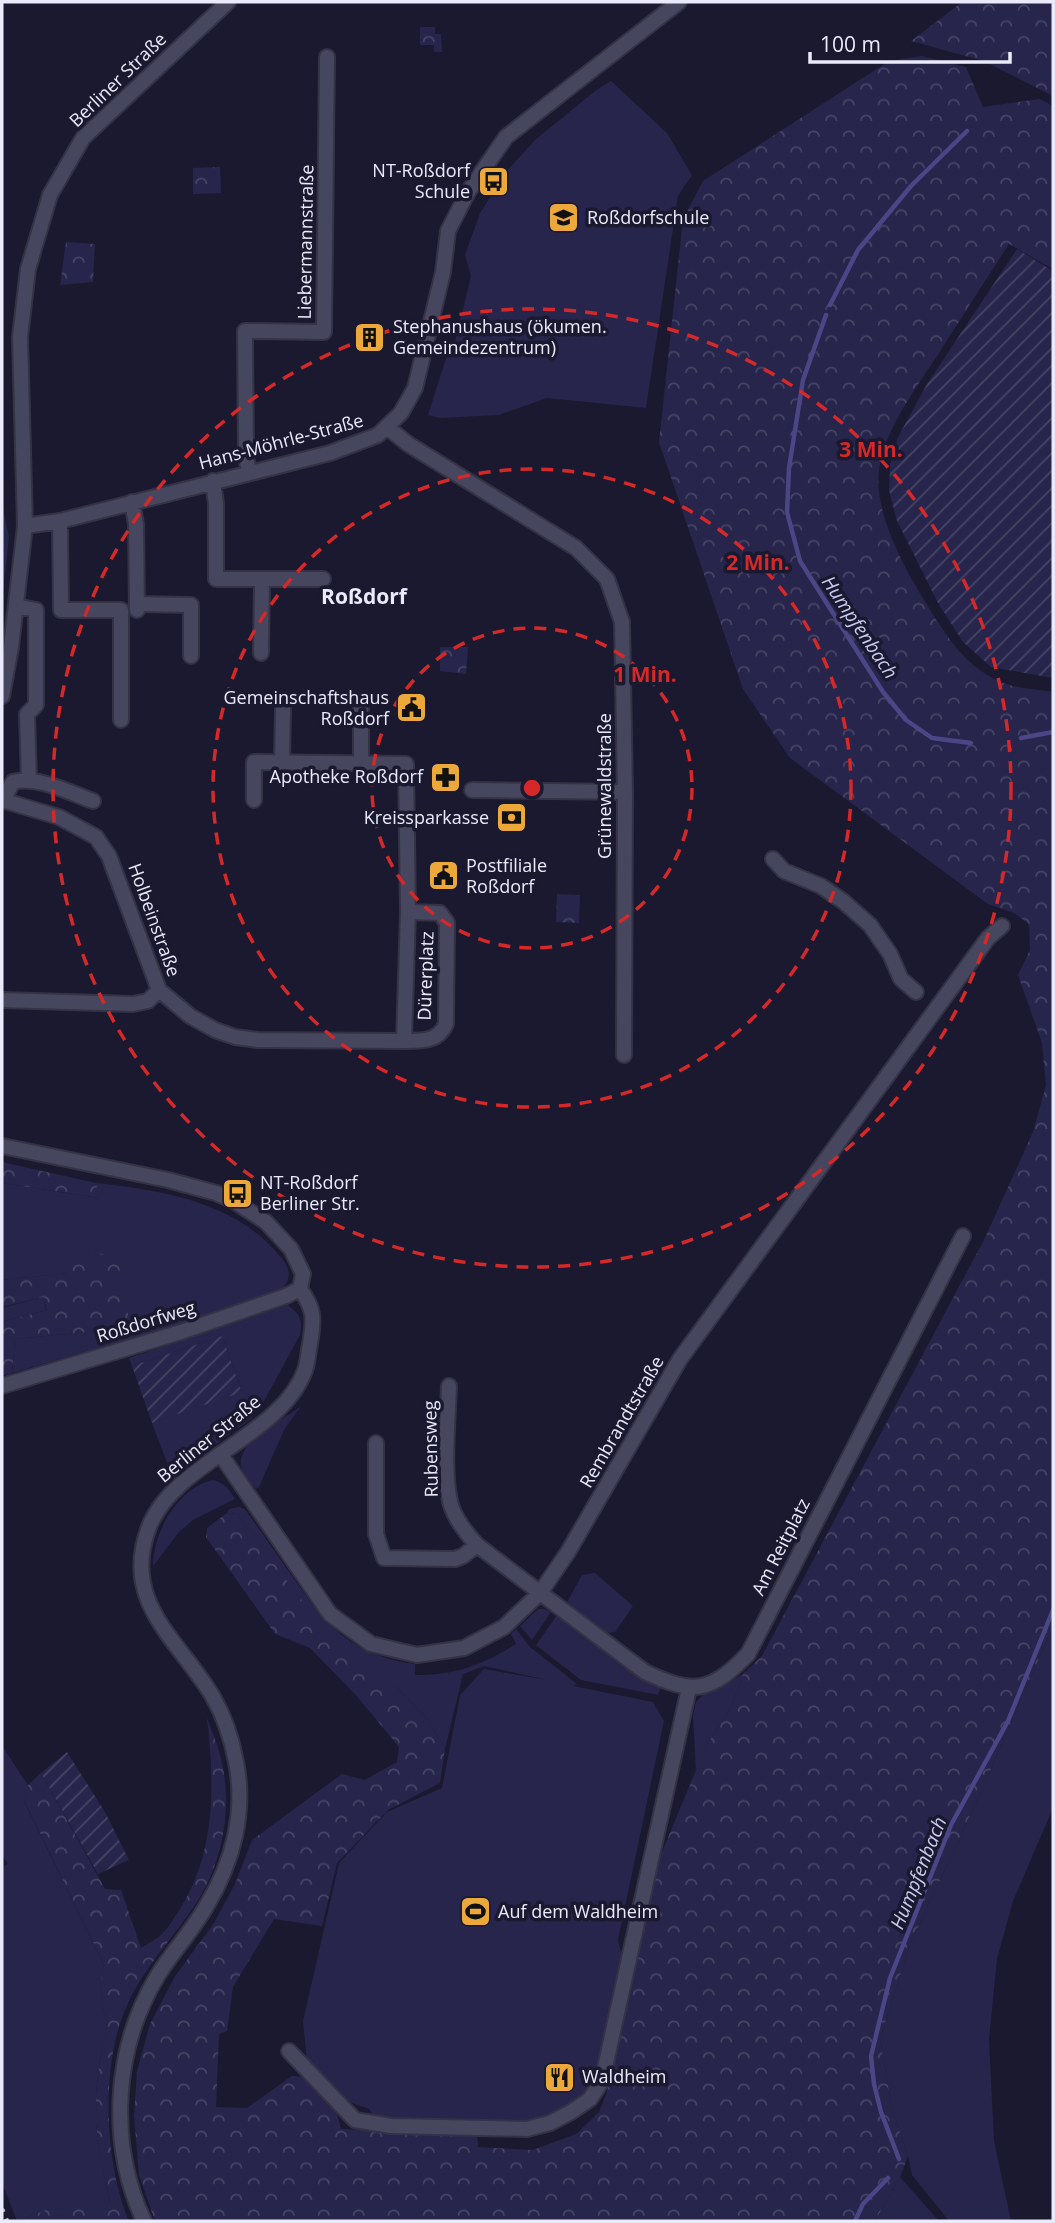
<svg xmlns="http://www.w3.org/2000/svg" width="1055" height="2223" font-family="'Open Sans',sans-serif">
<defs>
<pattern id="forest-crowns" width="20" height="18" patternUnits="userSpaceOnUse" patternTransform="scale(1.75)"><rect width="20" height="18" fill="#27254b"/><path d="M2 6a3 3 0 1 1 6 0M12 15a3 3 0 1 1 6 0" fill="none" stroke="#464566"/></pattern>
<pattern id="garden-furrows" width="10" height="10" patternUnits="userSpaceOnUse" patternTransform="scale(1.75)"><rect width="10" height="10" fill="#27254b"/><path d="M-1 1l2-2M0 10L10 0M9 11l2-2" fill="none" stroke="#464566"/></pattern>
</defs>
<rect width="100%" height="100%" fill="#1a192f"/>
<path fill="#27254b" d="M611,81L667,133L692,175L678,196L646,408L547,398L499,415L440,418L428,415L447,355L453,350L471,276L465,255L480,213L506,172L535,140L595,91Z
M2,503L9,537L2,602Z
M2,1183L99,1198L96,1183C162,1190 235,1202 279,1255C289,1266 293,1276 283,1288L197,1319L12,1373L15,1339L120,1329L69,1273L2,1280Z
M43,1297L46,1310L2,1322V1308Z
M288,1305C300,1315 303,1319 300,1335L264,1401L251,1419L172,1476L152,1423L242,1391L222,1336L132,1366L129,1358Z
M301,1406L284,1430L259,1487L256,1489C250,1482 242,1475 241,1466C237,1440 284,1420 301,1406Z
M213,1480C225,1483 229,1489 235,1499L193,1520L179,1532L153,1566C153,1533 178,1487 213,1480Z
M239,1507L245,1509C261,1531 276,1554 292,1576C326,1625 352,1656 415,1664V1675C456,1675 482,1665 516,1644L511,1634L516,1629L530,1647L577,1684L573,1686L653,1702L664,1721L618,1940L622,1955L594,2086C561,2126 512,2122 465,2122C436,2121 407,2121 378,2121L369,2109L343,2100L307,2062L303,2021L339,1863L387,1812L442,1788L460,1695L484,1669L547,1680L484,1666L463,1674L445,1749L427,1719L397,1688L315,1619L237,1514L227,1513L229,1509Z
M595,1573L633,1606L615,1632L607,1633L567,1602L582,1575Z
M538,1609H544L551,1612L532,1640L520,1626Z
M557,1615L641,1678L661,1688L658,1695L581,1680L536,1645Z
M1053,1626V1808L1013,1901L997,1959L989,2039L994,2141L1011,2221H949L912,2175L908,2156L892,2109L880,2039L910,1945L980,1794Z
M743,1674L731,1708L706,1746L696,1772L693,1715L696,1702L704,1694L720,1688Z
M2,1746L28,1785L24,1801L104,1965L100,1987L103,2008L108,2022L101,2052L96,2093V2124L101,2162L110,2203L46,2210L17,2221L2,2183V1867L8,1864L2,1855Z
M900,2177L939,2221H875Z"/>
<path fill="url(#forest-crowns)" d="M962,2H1053V96L984,61L911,41Z
M420,27H435V34H441L442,52H434V45H420Z
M922,56L966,67L983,107L1040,99L1053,106V269L1009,244C985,281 961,318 937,356C916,388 884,431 879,469C873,511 904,568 926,603C946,636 967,670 1006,684C1021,689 1038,689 1053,692V1626L980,1794L910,1945L880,2039L892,2109L908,2156L900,2177L875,2221H155L139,2175L134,2116L137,2071L150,2024L174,1978L214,1923L235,1884L252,1840L342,1774L365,1780L397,1762L399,1747L355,1694L310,1648L275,1634L206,1537L207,1528L227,1513L237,1514L315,1618L397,1688L427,1719L445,1749L440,1783L388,1810L337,1863L322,1926L274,1919L233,1987L227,2031L219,2034L216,2107L247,2108L292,2076L307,2077L334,2103L341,2129L477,2134L478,2147L533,2150L576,2134L599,2112L607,2092L638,1932L660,1857L706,1746L731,1708L743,1674L762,1656L985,1238L1033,1132L1046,1085L1042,1043L1018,975L1030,950L1029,924L1014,913L988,904L790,758L743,689L659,442L683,219L703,181L889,61Z
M220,167L221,193L193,194V168Z
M66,242L95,244L93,282L60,285Z
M440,647H468L466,674L440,671Z
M557,894L580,895L579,923L556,922Z
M2,1162L96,1183L100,1198L2,1183Z
M96,1253L115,1256L121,1267L129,1320L120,1329L15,1339L12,1373L2,1376V1322L47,1310L43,1297L2,1307V1280L69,1273L73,1262Z
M207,1718C212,1732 218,1745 221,1759C233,1806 223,1861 197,1902C175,1936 145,1966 128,2003C100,2060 104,2164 129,2221L93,2220L17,2221L46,2210L110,2202L101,2162L96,2124V2093L101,2052L108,2022L103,2008L100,1987L104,1965L24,1800L28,1785L41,1773L105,1889L121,1890L141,1948C148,1943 157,1939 163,1933C168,1928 172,1921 176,1915C216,1857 215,1786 207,1718Z"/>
<path fill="url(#garden-furrows)" d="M1017,249L1053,271V678L991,667L963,642L938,603L897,521L889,490L890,465L898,437L927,384Z
M222,1336L242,1392L152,1423L132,1366Z
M67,1752L105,1812L129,1860L98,1874L41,1773Z"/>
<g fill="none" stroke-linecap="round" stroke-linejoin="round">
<path stroke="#4b4686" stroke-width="4.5" d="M830,305L858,250L911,186L967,131
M826,315L803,380L789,468L787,512L800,561L883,692L906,720L932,738L971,743
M1021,738L1053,732
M899,2159L881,2112L874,2084L871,2056L890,1978L951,1825L1008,1721L1053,1610
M855,2221L863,2204L888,2178"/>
<defs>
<path id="minor" d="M387,427L408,444L576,548L607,579L622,622L625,792L624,1055
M249,472L246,457L245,331L324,332L327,57
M213,481L216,504V579H262L261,653
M132,502L136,524L137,610
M60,521L61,610H121V720
M25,526L60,521L330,453L378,435L401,413L415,388L443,272L448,231L468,192L506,137L679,2
M262,579H323
M137,604L191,605V656
M16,606L36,610V705L27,714L29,780
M2,696L11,647L25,526L20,337L28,269L50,195L83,138L228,2
M282,762L283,708
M361,763V702
M472,790L625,792
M2,800L59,817L96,837L109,856L159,990L190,1016L215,1030L235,1037L258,1040L404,1041C421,1041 438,1042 446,1024L447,923L440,913L408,912
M3,800L13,782C37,775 70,793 93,801
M254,800V762L406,764L408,912L404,1041
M773,859L784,871L821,886L844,902L870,925L890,954L901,979L916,992
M2,1000L133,1004L148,1001L159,990
M2,1146L168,1180L216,1193L234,1201L266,1222L291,1249L303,1274L300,1289
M2,1386L181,1332L286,1296L300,1289
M449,1386C448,1418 442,1480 452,1508C457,1522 467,1534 477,1545L645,1672C694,1695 710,1693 748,1654L963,1236
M376,1443V1534L384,1558L455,1559L463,1556L477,1545
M221,1455L330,1614L371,1644L417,1655L464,1648L504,1627L540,1593L568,1552L680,1359L988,938L1002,926
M289,2051L355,2120L391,2126L527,2129L550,2123L571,2112L590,2099L602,2081L689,1688
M144,2221C108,2143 113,2049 158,1975C173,1951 193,1930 207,1905C233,1862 246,1812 236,1762C232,1740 224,1716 213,1697C179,1640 120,1602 149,1527C174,1462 282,1436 305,1370C308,1362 308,1353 310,1344C314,1320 315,1309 300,1289"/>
</defs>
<use href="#minor" stroke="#343244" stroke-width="18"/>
<use href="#minor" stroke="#46465f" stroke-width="14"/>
<path stroke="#bdbdce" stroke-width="4.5" stroke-dasharray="3.5 7" stroke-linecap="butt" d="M2,2209L7,2221"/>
</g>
<g fill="none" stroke="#d62828" stroke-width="3.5" stroke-dasharray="12 9">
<circle cx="532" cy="788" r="160"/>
<circle cx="532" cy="788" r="319"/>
<circle cx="532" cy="788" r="479"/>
</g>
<defs>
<symbol id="bus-square" viewBox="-11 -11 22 22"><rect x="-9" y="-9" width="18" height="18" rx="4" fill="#eda83b" stroke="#1a192f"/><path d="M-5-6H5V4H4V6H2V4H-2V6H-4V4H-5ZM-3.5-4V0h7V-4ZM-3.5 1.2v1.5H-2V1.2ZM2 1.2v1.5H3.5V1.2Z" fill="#111"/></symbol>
<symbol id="school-square" viewBox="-11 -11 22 22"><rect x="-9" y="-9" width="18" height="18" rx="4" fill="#eda83b" stroke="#1a192f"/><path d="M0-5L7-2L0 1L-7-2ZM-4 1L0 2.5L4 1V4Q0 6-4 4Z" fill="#111"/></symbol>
<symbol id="building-square" viewBox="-11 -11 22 22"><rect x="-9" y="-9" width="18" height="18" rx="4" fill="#eda83b" stroke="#1a192f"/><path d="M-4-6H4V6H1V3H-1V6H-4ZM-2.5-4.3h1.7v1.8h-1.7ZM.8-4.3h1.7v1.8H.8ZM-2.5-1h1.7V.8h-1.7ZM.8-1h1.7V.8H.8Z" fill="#111"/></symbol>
<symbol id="civic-square" viewBox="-11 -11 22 22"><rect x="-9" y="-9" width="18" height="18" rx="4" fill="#eda83b" stroke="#1a192f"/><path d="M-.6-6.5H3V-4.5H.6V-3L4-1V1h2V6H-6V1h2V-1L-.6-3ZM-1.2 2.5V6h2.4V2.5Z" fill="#111"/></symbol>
<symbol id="pharmacy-square" viewBox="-11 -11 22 22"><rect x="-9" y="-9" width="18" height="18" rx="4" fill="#eda83b" stroke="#1a192f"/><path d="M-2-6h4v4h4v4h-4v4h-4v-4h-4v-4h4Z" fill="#111"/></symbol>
<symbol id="bank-square" viewBox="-11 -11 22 22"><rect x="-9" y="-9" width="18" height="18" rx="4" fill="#eda83b" stroke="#1a192f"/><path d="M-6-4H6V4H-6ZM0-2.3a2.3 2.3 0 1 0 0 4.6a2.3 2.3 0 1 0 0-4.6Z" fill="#111"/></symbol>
<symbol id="stadium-square" viewBox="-11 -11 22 22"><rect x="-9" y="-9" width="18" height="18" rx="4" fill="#eda83b" stroke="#1a192f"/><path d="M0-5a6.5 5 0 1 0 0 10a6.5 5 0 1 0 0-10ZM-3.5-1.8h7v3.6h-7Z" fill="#111"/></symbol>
<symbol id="restaurant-square" viewBox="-11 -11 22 22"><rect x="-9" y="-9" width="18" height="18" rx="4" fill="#eda83b" stroke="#1a192f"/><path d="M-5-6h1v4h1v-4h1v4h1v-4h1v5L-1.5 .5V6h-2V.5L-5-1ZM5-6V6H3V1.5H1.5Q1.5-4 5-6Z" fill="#111"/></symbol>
</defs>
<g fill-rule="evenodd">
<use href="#bus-square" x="476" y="164" width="35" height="35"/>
<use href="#school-square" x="546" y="200" width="35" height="35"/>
<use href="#building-square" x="352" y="320" width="35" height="35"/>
<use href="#civic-square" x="394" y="690" width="35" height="35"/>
<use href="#pharmacy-square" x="428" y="760" width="35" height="35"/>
<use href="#bank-square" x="494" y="800" width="35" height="35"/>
<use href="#civic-square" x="426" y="858" width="35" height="35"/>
<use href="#bus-square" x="220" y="1176" width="35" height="35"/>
<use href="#stadium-square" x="458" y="1894" width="35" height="35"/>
<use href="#restaurant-square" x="542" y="2060" width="35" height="35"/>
</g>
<g text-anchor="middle" stroke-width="7" stroke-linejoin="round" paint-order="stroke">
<g font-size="18" fill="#eaeafa" stroke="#1a192f">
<text transform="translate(118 80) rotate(-44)" y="6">Berliner Straße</text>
<text transform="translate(306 242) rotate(-89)" y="6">Liebermannstraße</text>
<text transform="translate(281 442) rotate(-15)" y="6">Hans-Möhrle-Straße</text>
<text transform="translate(605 786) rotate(-90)" y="6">Grünewaldstraße</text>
<text transform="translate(154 920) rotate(70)" y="6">Holbeinstraße</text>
<text transform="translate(426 976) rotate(-88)" y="6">Dürerplatz</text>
<text transform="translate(146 1322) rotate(-17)" y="6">Roßdorfweg</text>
<text transform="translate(622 1422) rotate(-60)" y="6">Rembrandtstraße</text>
<text transform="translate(209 1439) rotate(-39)" y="6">Berliner Straße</text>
<text transform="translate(431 1449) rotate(-91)" y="6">Rubensweg</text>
<text transform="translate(781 1547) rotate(-63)" y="6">Am Reitplatz</text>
</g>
<g font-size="18" fill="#eaeafa" stroke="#1a192f" text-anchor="start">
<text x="470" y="177" text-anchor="end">NT-Roßdorf<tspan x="470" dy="21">Schule</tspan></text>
<text x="587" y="224">Roßdorfschule</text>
<text x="393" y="333">Stephanushaus (ökumen.<tspan x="393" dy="21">Gemeindezentrum)</tspan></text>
<text x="389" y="704" text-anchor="end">Gemeinschaftshaus<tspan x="389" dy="21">Roßdorf</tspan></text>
<text x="423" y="783" text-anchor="end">Apotheke Roßdorf</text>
<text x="489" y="824" text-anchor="end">Kreissparkasse</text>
<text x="466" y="872">Postfiliale<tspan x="466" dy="21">Roßdorf</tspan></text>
<text x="260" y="1189">NT-Roßdorf<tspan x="260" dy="21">Berliner Str.</tspan></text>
<text x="498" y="1918">Auf dem Waldheim</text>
<text x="582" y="2083">Waldheim</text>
</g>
<g font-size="19" font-style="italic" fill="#cacbf1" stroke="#1a192f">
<text transform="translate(860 627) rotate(56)" y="7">Humpfenbach</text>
<text transform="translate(918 1873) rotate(-68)" y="7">Humpfenbach</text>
</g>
<g font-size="21" font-weight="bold" fill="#eaeafa" stroke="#1a192f">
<text x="364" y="604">Roßdorf</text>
</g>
</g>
<circle cx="532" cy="788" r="10" fill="#d62828" stroke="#1a192f" stroke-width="3.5"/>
<g font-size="21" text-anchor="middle" font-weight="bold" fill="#d62828" stroke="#1a192f" stroke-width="7" stroke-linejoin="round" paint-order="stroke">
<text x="871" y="457">3 Min.</text>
<text x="758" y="570">2 Min.</text>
<text x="645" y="682">1 Min.</text>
</g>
<rect width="1055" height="2223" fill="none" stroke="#eaeafa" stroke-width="7"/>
<path d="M810 52v10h200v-10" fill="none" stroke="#eaeafa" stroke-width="3.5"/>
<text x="820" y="52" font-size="21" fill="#eaeafa" stroke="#1a192f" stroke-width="5" paint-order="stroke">100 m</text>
</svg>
